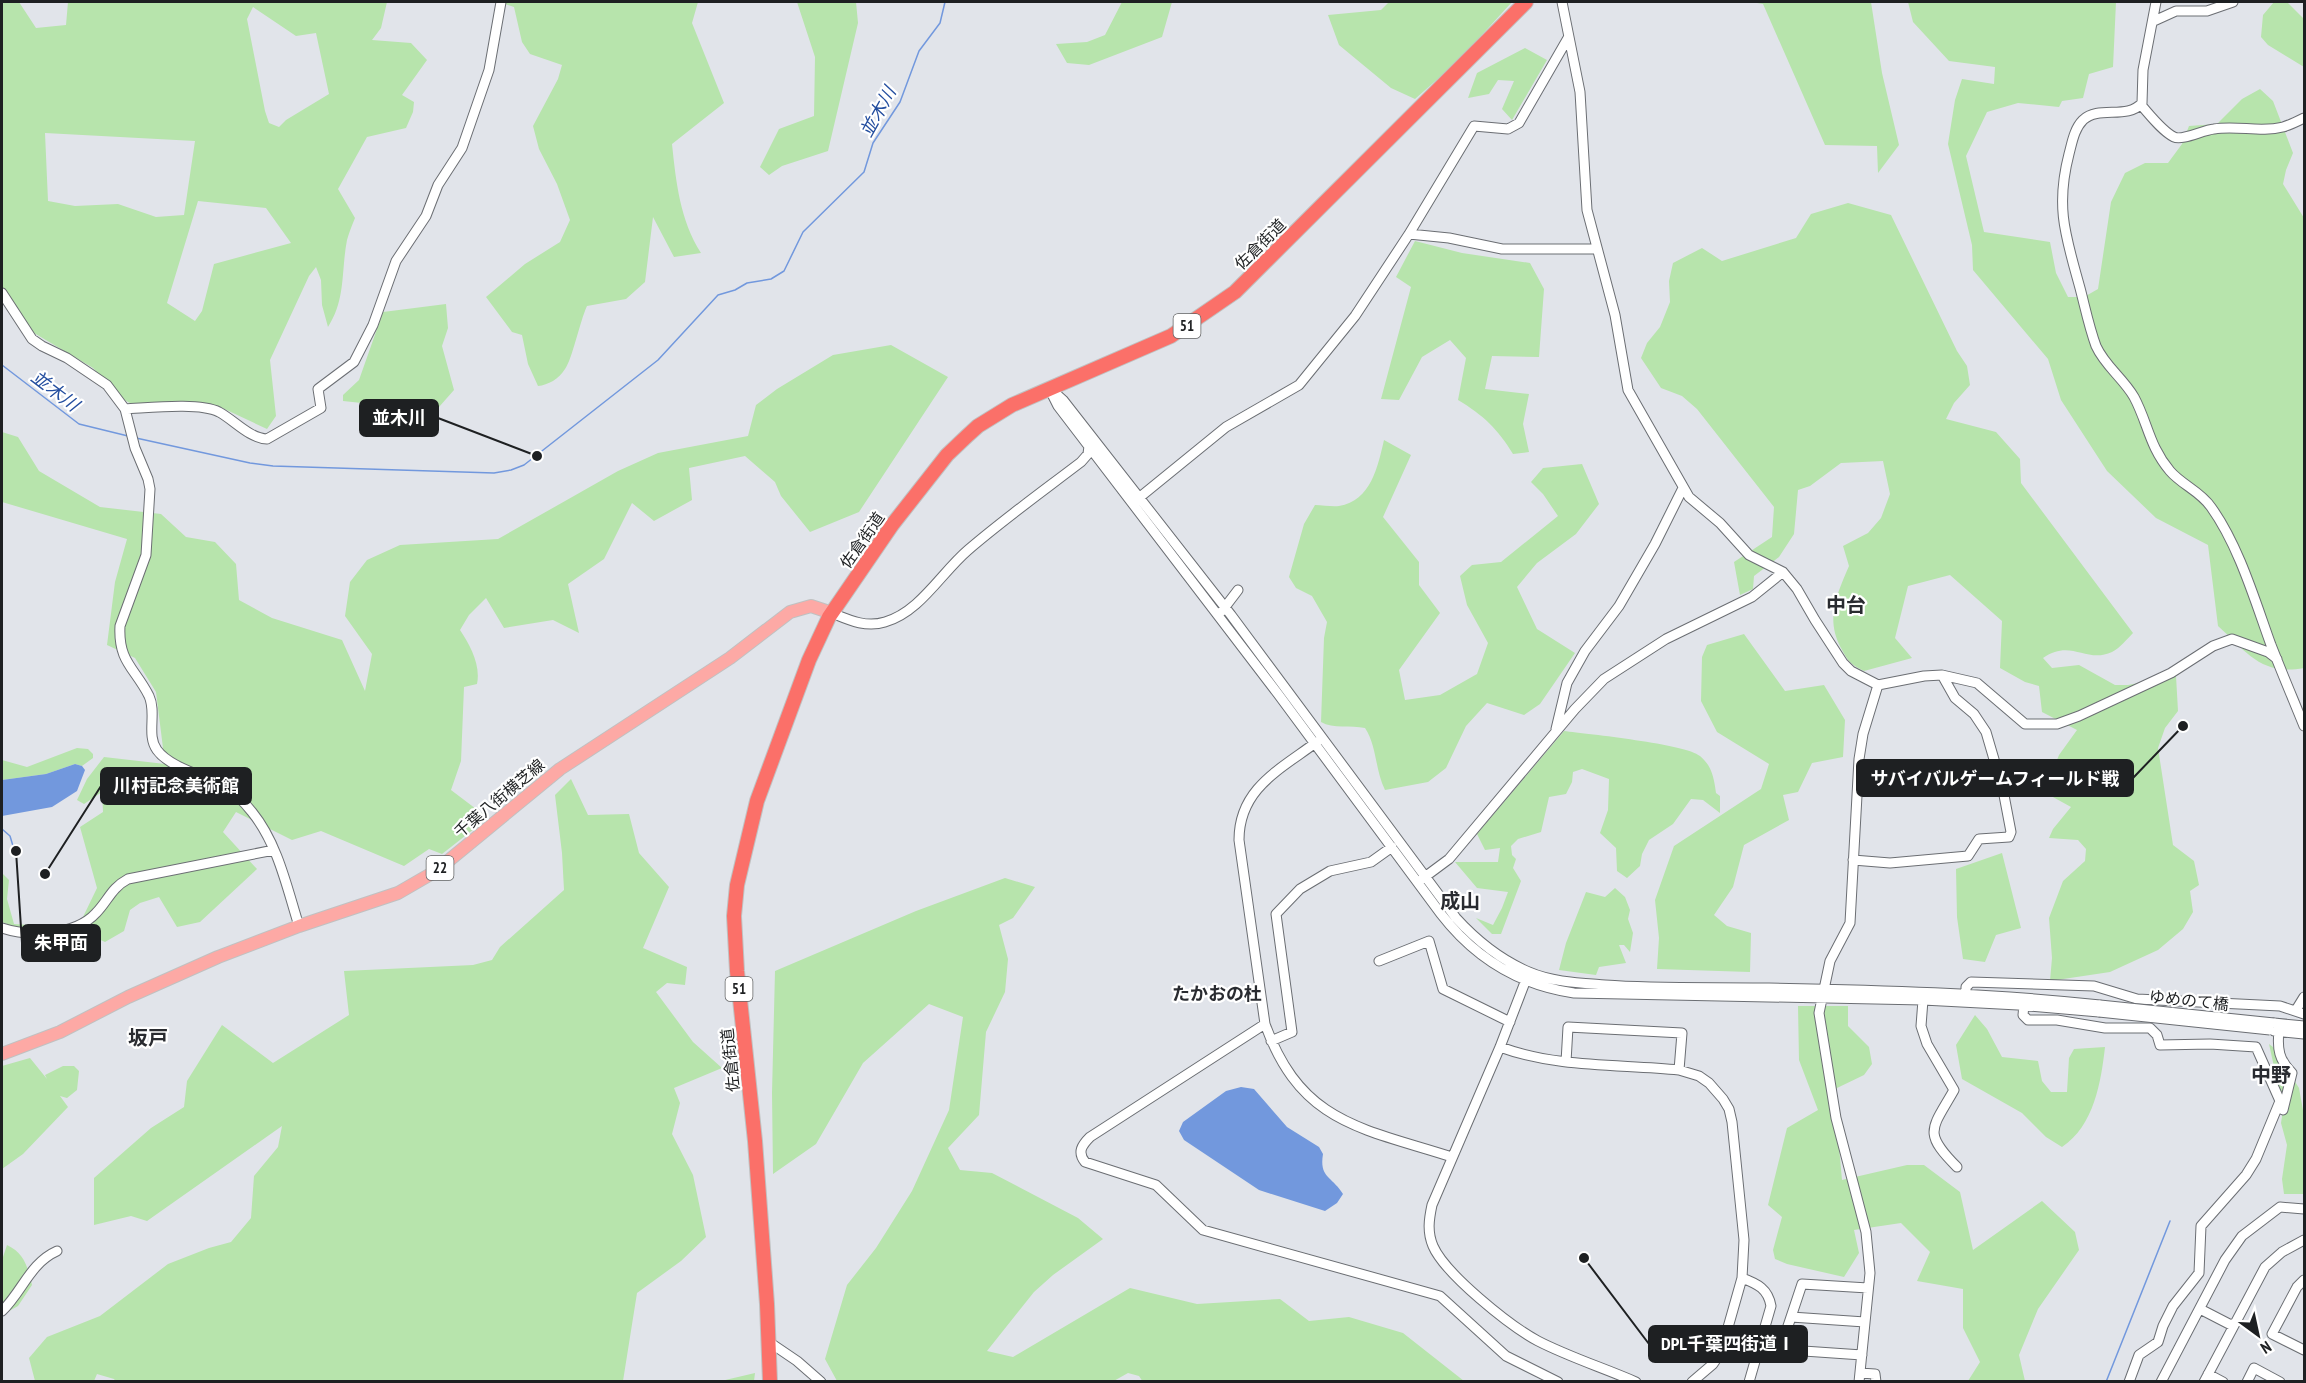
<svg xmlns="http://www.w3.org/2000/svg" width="2306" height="1383" font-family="'PT Sans Narrow','Noto Sans JP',sans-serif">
<rect width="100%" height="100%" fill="#e1e4ea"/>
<path fill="#b7e4ac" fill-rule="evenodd" d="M2,2H19L36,28L66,25L68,2H387L381,28L372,40L411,43L427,60L402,95L414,102L413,112L406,128L367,137L338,189L355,218C352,225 349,233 347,240C341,271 346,299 328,327L322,305L321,280L316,267L309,276L270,360L276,416L267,429L218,406H135L121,398L93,368L34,333L2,287ZM253,7L296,36L316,33L329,94L286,120L279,127L269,123L265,111L247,19ZM45,133L195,141L184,215L156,217L118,204L75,206L48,201ZM198,201L266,208L291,243L214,264L202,311L195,321L167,303Z
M499,2H698L692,23L724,103L672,144C676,182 680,220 701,253L674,257L653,217L645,282L626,299L587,306C580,321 572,360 565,369C559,379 548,385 538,386L528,364L522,335L512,332L486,297L525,264L560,242L570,220L557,184L539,149L533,126L558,79L562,65L530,54L522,42L514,7Z
M797,2H856L858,23L828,151L782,166L769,175L760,167L779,129L814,116L815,57Z
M1122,2H1172L1162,37L1089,65L1067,63L1056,44L1087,42L1105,35Z
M1389,2H1512L1458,61L1415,99L1391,88L1339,45L1328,15L1381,10Z
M1751,2H1871L1882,73L1899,145L1878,173L1877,146L1825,145L1763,4Z
M1908,2H2116L2113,67L2089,74L2083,98L2062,101L2059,107L2018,103L1987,112L1966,156L1984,232L2050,242L2056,273L2068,297H2084L2098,289L2111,202L2125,173L2145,163H2168L2182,144L2189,126L2217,124L2242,99L2260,89L2273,101L2293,153L2286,170L2283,184L2304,218V668C2261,676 2247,652 2218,626L2208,545L2156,518L2107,471L2061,400L2048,359L1973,270L1972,245L1948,144L1955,100L1962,79L1994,84L1995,67L1949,61L1913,22Z
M2274,2H2287L2304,19V67L2268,45L2261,37L2263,15Z
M1525,48L1547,60L1512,120L1502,109L1514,81L1498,80L1489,94L1468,98L1477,73Z
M1848,203L1891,215L1957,351L1967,366L1970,385L1954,403L1946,419L1996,432L2020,459L2021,483L2133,633C2127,639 2120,648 2112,652C2086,664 2071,638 2043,658L2052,668L2079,665L2115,685H2128L2176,676L2178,711L2165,728L2158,748L2173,845L2194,861L2199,885L2190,891L2193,912L2183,929L2158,950L2110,972L2050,981L2052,958L2049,918L2063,881L2085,861L2086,849L2078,840L2049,838L2053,829L2071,807L2042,791L2058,779L2053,770L2059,755L2077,730L2042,712L2039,686L2025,682L2000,668L2002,621L1950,575L1908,586L1895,638L1912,658L1864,671C1850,664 1848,661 1841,648C1825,619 1837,594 1849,566L1843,546L1868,533L1881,518L1890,494L1883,461L1841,463L1810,486L1798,490L1794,534L1779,557L1754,576L1753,589L1740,595L1734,562L1772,537L1774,507L1697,409L1682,396L1661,388L1641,358L1647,343L1660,327L1670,302L1669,281L1673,263L1702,248L1722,261L1796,238L1811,214Z
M1415,241L1462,253L1530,263L1544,289L1539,357L1492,356L1485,389L1529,394L1523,424L1529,452L1513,454C1498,429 1483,415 1458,400L1466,358L1450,340L1422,357L1399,400L1381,399L1411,287L1396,277Z
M446,304L448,328L442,346L454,390L439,407L390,406L343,401V395L359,380L383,312Z
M891,345L948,377L859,512L810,532L781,496L775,482L745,456L689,468L692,500L654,521L632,503L604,559L568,584L579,633L553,620L504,628L486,598L469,615L460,630C470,645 481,665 477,684L464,687L461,761L451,790L488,818L442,854L429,849L404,866L321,831L292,840L236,812L223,832L257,869L200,922L177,927L159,897L140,903L130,910L124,931L105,942L92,936L83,917L97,888L80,827L103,812L102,792L84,804L77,800L87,779L104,757L165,764L156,692L135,658L107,645L115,582L127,539L2,502V432L18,437L39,471L100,507L161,514L186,537L215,542L236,564L239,600L272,618L342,640L365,691L372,654L345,616L350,582L367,560L400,545L498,539L618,471L658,453L748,436L756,405L777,389L833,355Z
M1384,440L1411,455L1383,517L1419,562V585L1440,613L1399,670L1405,700L1440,695L1477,674L1488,643L1467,605L1460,576L1472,565L1501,562L1558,516L1543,494L1531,482L1543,468L1582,464L1599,504L1576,534L1537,563L1517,587L1537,629L1575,653L1540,704L1524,715L1487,703L1466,726L1446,768L1428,782L1385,790C1375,770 1377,746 1365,728C1351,725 1333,729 1321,722L1324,638L1327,622L1312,596L1296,588L1289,577L1304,524L1315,505C1323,505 1332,507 1339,506C1371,501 1378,466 1384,440Z
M1744,634L1785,691L1824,685L1845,720L1843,757L1812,763L1798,792L1783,795L1789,820L1744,845L1733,887L1714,915L1727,926L1751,933L1750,972L1657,969L1659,938L1655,900L1674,846L1761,789L1769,764L1717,732L1701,701L1702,657L1707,645Z
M1564,731C1588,734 1686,744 1700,756C1712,766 1714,778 1716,793L1720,796V813L1703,800L1691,799L1673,824L1649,840L1642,854L1640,866L1627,878L1617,871L1616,848L1600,833L1608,810L1609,779L1582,769L1573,772L1572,782L1566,794L1549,797L1541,832L1518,839L1511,846L1512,855L1516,859L1513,868L1521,881L1501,934H1492L1476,918L1493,925L1502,908L1508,892L1477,888L1455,862H1498L1500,848L1485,850L1477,834Z
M77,748L88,749L93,754V758L82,766L75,764L46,774L2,780V760L27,767Z
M571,779L588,815L629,814L639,853L669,887L643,948L687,967L685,985L667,983L656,992L693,1042L722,1068L674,1088L680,1103L672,1134L693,1175L706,1237L681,1261L637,1293L623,1381L116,1382L114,1379L97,1374L94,1381H35L29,1358L47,1337L100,1316L168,1264L209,1248L231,1242L251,1218L254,1176L278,1147L282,1126L147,1221L131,1216L94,1225V1178L151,1128L184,1107L187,1081L222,1025L273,1063L349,1015L344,971L473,965L492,960L500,947L564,890L562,853L555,795Z
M2002,853L2021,928L1996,935L1985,962L1963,959L1957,917L1956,869Z
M2,873L9,880L7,899L14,924L29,925L27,931L2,922Z
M1005,878L1035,887L1013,918L999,925L1008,959L1005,992L986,1032L979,1115L948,1148L960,1170L992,1173L1078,1218L1103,1239L1053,1275L1034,1292L987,1351L1013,1357L1130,1288L1197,1304L1280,1299L1309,1321L1349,1317L1403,1333L1464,1381L1143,1382L1139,1376L1128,1373L1112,1382L837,1381L825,1359L847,1285L876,1248L912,1191L949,1110L963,1017L929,1004L863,1063L816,1144L773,1174L772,1093L775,971L916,911Z
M1615,888L1625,897L1630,910L1628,919L1633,933L1630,952L1624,945H1619L1626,963L1599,967L1596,975L1559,970L1566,943L1586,892L1605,897Z
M1798,1006H1848V1026L1869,1047L1872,1064L1864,1075L1837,1088L1835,1102L1842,1180L1907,1165H1924L1960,1192L1973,1250L2042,1201L2075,1232L2079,1250L2038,1309L2019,1355L2025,1381H1968L1980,1362L1963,1328V1289L1917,1281L1930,1252L1901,1223L1854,1230L1859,1253L1844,1277L1787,1264L1775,1259L1773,1250L1782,1217L1768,1205L1787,1128L1818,1110L1799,1060Z
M1975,1015L1987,1029L2002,1057L2038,1061L2042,1081L2051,1092H2067L2069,1058L2074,1049L2105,1047C2101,1082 2094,1126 2062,1147L2046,1137L2022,1113L1962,1079L1956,1045Z
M2269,1044L2273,1047L2299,1088L2304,1116V1194H2284L2282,1179L2287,1145L2281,1123L2284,1103L2280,1094Z
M30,1058L47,1079L45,1075L63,1066H74L79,1071L77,1090L67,1098L60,1096L68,1107L23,1154L2,1169V1066Z
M7,1245C24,1253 28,1267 32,1285L18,1306L2,1315V1260Z
M755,1373L754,1381H721Z"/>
<path fill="#7298dd" d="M75,764L82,766L85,770L77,791L52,807L2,816V780L46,774Z
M1241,1087L1254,1089L1287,1127L1319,1147L1323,1154C1319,1178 1332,1176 1343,1194L1337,1203L1325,1211L1259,1190L1184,1140L1179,1131L1183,1122L1226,1091Z"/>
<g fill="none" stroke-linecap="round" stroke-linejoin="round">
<path stroke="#7298dd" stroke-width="1.5" d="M2,365L79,424L128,436
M136,438L250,463L273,466L494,473L511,470L524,465L658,360L718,295L735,290L747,283L771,279L784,271L803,232L864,172L873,143L900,102L919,51L940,23L945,2
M2,829L10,836L16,856
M2106,1382L2170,1221"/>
<defs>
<path id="minor" d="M1562,2L1580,92L1587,210L1615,315L1628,390L1689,497L1720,523L1749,555L1783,572L1797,589L1815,620L1843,663L1851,671L1878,685L1924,676L1942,675L1977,683L2025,724H2057L2079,716L2171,673L2213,646L2232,639L2268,652L2277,659
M2156,2L2143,70L2142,103C2127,120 2099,105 2083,120C2074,129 2072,143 2069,154C2055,208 2066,237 2080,288C2085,307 2089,327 2096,346C2105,366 2123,378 2134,397C2148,423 2149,446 2170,471C2182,485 2200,491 2211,507C2239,546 2255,601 2271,645C2282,673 2293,699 2304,726
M2154,21L2176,11H2207L2233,2
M2141,105C2150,115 2162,131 2174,137C2182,141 2203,130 2214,129C2237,125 2261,133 2283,127C2290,125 2298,121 2304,118
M1409,234L1449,238L1502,249H1596
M2,293L32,339L42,346L67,358L107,385L125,409L135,448L148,479L150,489L146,555L120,626C118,662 135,668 149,696C157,713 146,735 157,750C170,768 206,776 225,787C235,793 245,803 252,812C278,844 287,888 299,926
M1049,388L1058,406L1278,694L1441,914C1475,958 1519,985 1574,993L1923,1000L2018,1005L2099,1012
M1053,391L1063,400L1231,615L1456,918C1476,940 1501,960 1529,972C1552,982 1580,983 1605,985C1659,989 1714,987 1769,988C1879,990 1990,993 2100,1005
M125,409C148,408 199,402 219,412C234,420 249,438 267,439L321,408L318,389L354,362L373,325L396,261L426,216L438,185L462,148L489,70L501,2
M1138,501L1140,497L1226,427L1299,385L1355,316L1409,234L1474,126L1508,129L1519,123L1568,38
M1222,611L1238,590
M832,613C849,620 866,628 885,622C920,612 941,573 968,550C1004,519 1043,491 1081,462L1088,454L1089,446
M1556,729L1567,683L1585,651L1619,606L1655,544L1683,488
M1318,741C1281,769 1239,788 1239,840L1265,1024C1301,1124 1362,1128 1452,1157
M1853,860L1890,863L1968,856L1979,839L2009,837L2011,832L2003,790L1986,732L1974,714L1955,698L1942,675
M1422,879L1449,859L1575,709L1604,679L1666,639L1752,597L1783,572
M2,928C29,937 75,936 96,913C108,901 111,888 128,879L274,850
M1379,961L1429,941L1443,989L1510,1022
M1527,977L1500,1047L1432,1205C1429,1219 1427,1232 1433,1246C1445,1274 1510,1326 1538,1341C1569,1357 1604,1368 1636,1382
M1966,994V987L1971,982L2094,986L2137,999L2280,1006L2304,1014
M1923,1000L1921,1026L1927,1044L1954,1090C1932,1129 1922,1132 1957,1167
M2024,1005L2023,1015L2028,1020H2057L2105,1028H2150L2157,1035L2160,1045L2210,1044L2256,1047L2280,1101L2256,1159L2246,1175L2201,1226L2199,1273L2173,1306L2163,1326L2158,1342L2139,1355L2129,1382
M2296,1010L2304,997
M2274,1023L2304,1026
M1265,1024L1090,1137C1082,1145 1077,1152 1085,1162L1156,1185L1203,1230L1440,1296L1506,1356L1558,1382
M2274,1031L2304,1034
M2279,1031C2277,1049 2279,1060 2292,1073L2283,1110
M1271,1041L1292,1032L1276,914L1300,889L1330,871L1371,862L1392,847
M1500,1047C1557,1068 1620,1064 1679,1070L1699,1076L1709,1083L1723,1099L1729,1109L1732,1122L1744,1240L1742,1278L1721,1352L1713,1364L1692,1382
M1566,1062L1568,1027L1682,1033L1679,1070
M1742,1278C1758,1284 1768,1289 1771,1306L1749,1382
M2304,1280L2297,1287L2272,1334L2304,1350
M2200,1309L2233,1326
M2,1311C22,1292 30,1263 57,1251
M1791,1317L1865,1322
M769,1342L797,1361L821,1382
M1759,1348L1862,1355
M1780,1350L1802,1284L1868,1288
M1860,1373L1875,1374L1876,1382
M2208,1374L2223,1382
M1859,1382L1870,1273L1866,1232L1836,1118L1819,1013L1830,961L1850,923L1859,759L1863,734L1878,685
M2161,1382L2225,1260L2242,1236L2280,1207L2304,1209
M2204,1382L2265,1267L2282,1252L2304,1240
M2247,1382L2254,1368L2280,1382"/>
<path id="major" d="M2,1054L60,1032L128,997L218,957L299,926L398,893L436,871L560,769L730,658L790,612L811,606L832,613"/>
<path id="highway" d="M770,1382L767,1304L755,1141L737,971L734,916L737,885L757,801L809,660L829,617L892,525L947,455L967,436L978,426L1012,405L1171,336L1235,292L1526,2"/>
</defs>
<use href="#minor" stroke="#6b6e73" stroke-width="11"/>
<use href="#major" stroke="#c0c1c1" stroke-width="14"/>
<use href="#highway" stroke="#c0c1c1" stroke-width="16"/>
<use href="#minor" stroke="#fff" stroke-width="9"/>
<use href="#major" stroke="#fda9a5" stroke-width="12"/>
<use href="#highway" stroke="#fb7069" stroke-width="14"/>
<defs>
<path id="minor-bridge" d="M2100,1005L2274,1023
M2099,1012L2270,1030"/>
</defs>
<use href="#minor-bridge" stroke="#6b6e73" stroke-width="11" stroke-linecap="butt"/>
<use href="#minor-bridge" stroke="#fff" stroke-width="9"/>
</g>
<g text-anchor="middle" stroke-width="4.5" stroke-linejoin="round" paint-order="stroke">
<g fill="#fff" stroke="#626364" stroke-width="1.5">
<rect x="1173.5" y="314" width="27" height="24" rx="4.5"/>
<rect x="426.5" y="856" width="27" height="24" rx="4.5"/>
<rect x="725.5" y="977" width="27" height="24" rx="4.5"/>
</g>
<g font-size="15" font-weight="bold" fill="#1e2022">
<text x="1187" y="331">51</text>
<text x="440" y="873">22</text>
<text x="739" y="994">51</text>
</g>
<g font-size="16" fill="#1e2022" stroke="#fff">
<text transform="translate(1260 244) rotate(-45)" y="6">佐倉街道</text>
<text transform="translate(862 540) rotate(-55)" y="6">佐倉街道</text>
<text transform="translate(499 798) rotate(-40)" y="6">千葉八街横芝線</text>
<text transform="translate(2189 1000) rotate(6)" y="6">ゆめのて橋</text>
<text transform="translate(730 1060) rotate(-96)" y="6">佐倉街道</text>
</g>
<g font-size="18" font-style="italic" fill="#244e9f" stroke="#fff">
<text transform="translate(878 112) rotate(-61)" y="6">並木川</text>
<text transform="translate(55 391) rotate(37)" y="6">並木川</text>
</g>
<g font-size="18" font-weight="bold" fill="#292b30" stroke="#fff">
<text x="1217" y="1000">たかおの杜</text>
</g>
<g font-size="20" font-weight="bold" fill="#292b30" stroke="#fff">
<text x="1846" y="612">中台</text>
<text x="1460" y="908">成山</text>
<text x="148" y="1045">坂戸</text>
<text x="2271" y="1082">中野</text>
</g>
</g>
<path fill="none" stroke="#1e2022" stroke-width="2" d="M537 456L438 418M2183 726L2133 778M45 874L101 786M16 851L22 943M1584 1258L1649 1344"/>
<g fill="#1e2022" stroke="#fff" stroke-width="2">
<circle cx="537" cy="456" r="6"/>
<circle cx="2183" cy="726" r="6"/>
<circle cx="45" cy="874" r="6"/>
<circle cx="16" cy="851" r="6"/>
<circle cx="1584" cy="1258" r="6"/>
</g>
<g fill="#1e2022" stroke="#1e2022" stroke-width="2">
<rect x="360" y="400" width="78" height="36" rx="6"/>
<rect x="1857" y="760" width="276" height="36" rx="6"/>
<rect x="101" y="768" width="150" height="36" rx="6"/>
<rect x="22" y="925" width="78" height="36" rx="6"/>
<rect x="1649" y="1326" width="158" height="36" rx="6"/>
</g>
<g font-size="18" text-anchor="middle" font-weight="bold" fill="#fff">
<text x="399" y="424">並木川</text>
<text x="1995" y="785">サバイバルゲームフィールド戦</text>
<text x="176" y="792">川村記念美術館</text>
<text x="61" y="949">朱甲面</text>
<text x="1728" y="1350">DPL千葉四街道Ⅰ</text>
</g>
<rect width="2306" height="1383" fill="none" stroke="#1e2022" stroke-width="6"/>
<g transform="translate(2258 1335) rotate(147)" stroke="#ffffff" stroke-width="4.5" paint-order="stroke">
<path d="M0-4.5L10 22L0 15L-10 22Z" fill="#1e2022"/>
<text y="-9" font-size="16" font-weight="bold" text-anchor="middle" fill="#1e2022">N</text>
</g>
</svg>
